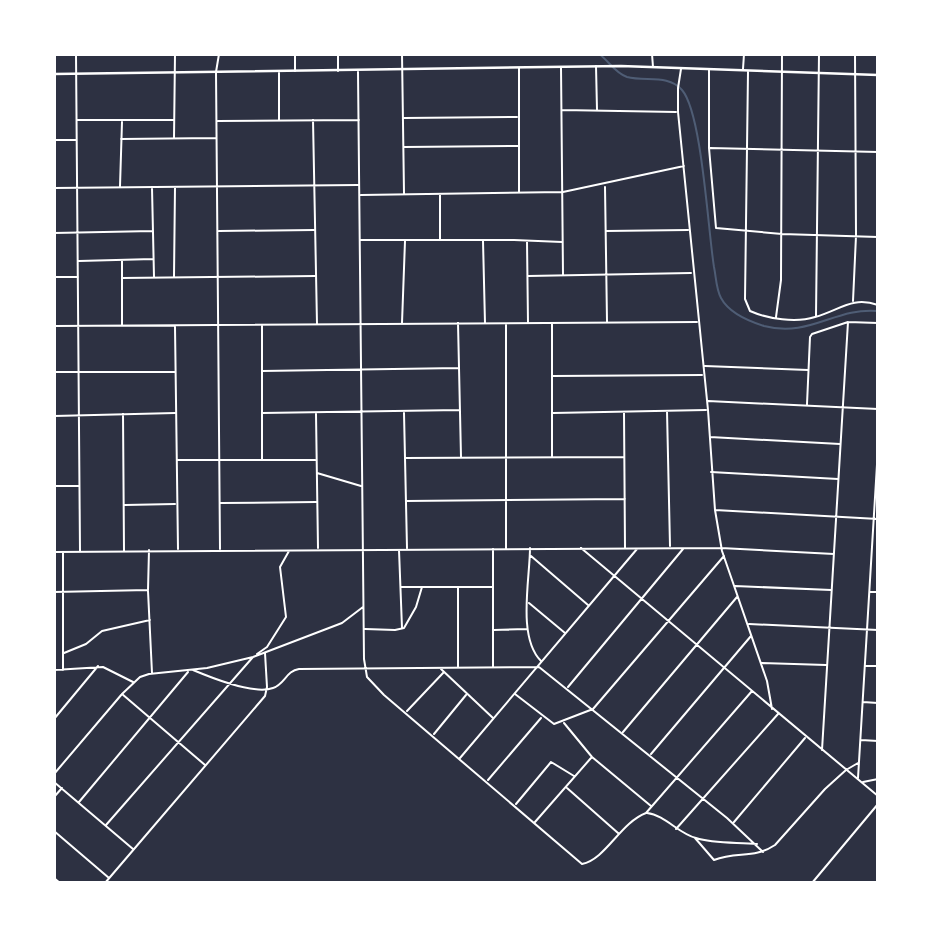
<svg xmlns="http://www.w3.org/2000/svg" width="932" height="937" font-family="Lato,sans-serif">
<rect width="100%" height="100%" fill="#2d3142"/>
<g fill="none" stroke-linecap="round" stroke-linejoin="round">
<path stroke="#4f5d75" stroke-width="2" d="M599,54C609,61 615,73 627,77C646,82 668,74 682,90C702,113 708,231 714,267C716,276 716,289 721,298C729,313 748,321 764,326C810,338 835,307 878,311"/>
<path stroke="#fff" stroke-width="2" d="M76,54L80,551
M219,54L216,72L220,549
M402,54L404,193
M652,54L653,67
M596,66L597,110
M561,67L563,275
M681,69L678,88V112L708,410L715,510L722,551L767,681L772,709
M743,69L744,54
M709,70V148L716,228L782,234L878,237
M295,71V54
M338,71V54
M358,72L364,659L367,677L384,695L582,864C606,859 620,823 646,813L752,691
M748,72L745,299L750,311C768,319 796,323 815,317C840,310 852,296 878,305
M562,110L676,112
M404,118L517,117
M77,120H174
M279,120V73
M313,120L317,324
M218,121L359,120
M174,138L175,54
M121,139L216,138
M54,140H76
M404,147L518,146
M710,148L878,152
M120,186L122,122
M605,187L607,321
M54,188L358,185
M152,188L154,277
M519,192V68
M361,195L563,192L684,166
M219,231L314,230
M606,231L688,230
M54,233L153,231
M440,239V195
M361,240H514L562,242
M483,241L485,323
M527,241L528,323
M122,260V325
M79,261L153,259
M174,276L175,187
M528,276L691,273
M54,277H78
M122,278L315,276
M853,301L856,236L855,54
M816,316L819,54
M776,317L781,280L782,54
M402,323L405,241
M458,323L461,457
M552,323V456
M54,326L697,322
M175,327L178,549
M705,366L808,370
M262,371L459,368
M54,372H175
M553,376L702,375
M708,401L878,409
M807,404L810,337L812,334L848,322L878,323
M667,411L670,546
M262,413L460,410
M404,413L407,548
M553,413L706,410
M624,413L625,547
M123,414L124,550
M316,414L318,548
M54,416L175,413
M710,437L840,444
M405,458L624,457
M178,460H315
M262,460V325
M711,472L838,479
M317,473L361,486
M54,486H78
M406,501L625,499
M221,503L316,502
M125,505L175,504
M715,510L878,519
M530,548C530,579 517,637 541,661
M581,548L878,796
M506,549V324
M399,550L402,628
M54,552L721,548L834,554
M531,556L588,605
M735,586L831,590
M401,587H492
M148,591L152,673
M54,592L148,590L149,550
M870,592H878
M529,603L565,633
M749,624L878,630
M365,629L395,630L404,628L416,607L422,587
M494,630L527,629
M64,653L86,644L102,631L150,620
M257,654L267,647L286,617L280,567L289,551
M762,663L826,665
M458,666V588
M493,666V549
M866,666H878
M441,669L493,718
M54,670L103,667L133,682
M63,670V553
M193,670C212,678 254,695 273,688C285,684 286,671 299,669L539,667L727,818L763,852
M568,687L683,549
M122,694L205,765
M515,694L554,724L593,709L724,556
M863,702L878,703
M407,711L444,672
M54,719L98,666
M564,723L592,757L651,806
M623,732L737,597
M434,734L466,695
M861,740L878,741
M822,750L848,322
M651,754L751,636
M460,758L637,549
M54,774L122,694L140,677L149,674L207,668L253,657L342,623L363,607
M858,778L878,448
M488,780L541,718
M54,782L133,849
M863,782L878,779
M567,788L618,833
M54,797L62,788
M79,802L188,672
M516,804L551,762L574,776
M647,813C665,815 679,834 696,838C714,844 738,842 757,844
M535,822L591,758
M734,822L805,738
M106,825L253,657
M676,829L778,714
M54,831L109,878
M695,838L714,860C737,851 754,859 775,845L825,789L846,770L858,763
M54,878L60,883
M105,883L265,696L267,687L265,653
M812,883L878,804"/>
<path stroke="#fff" stroke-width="2.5" d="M54,74L621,66L878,75"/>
</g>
<rect width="932" height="937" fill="none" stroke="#ffffff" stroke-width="112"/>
</svg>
